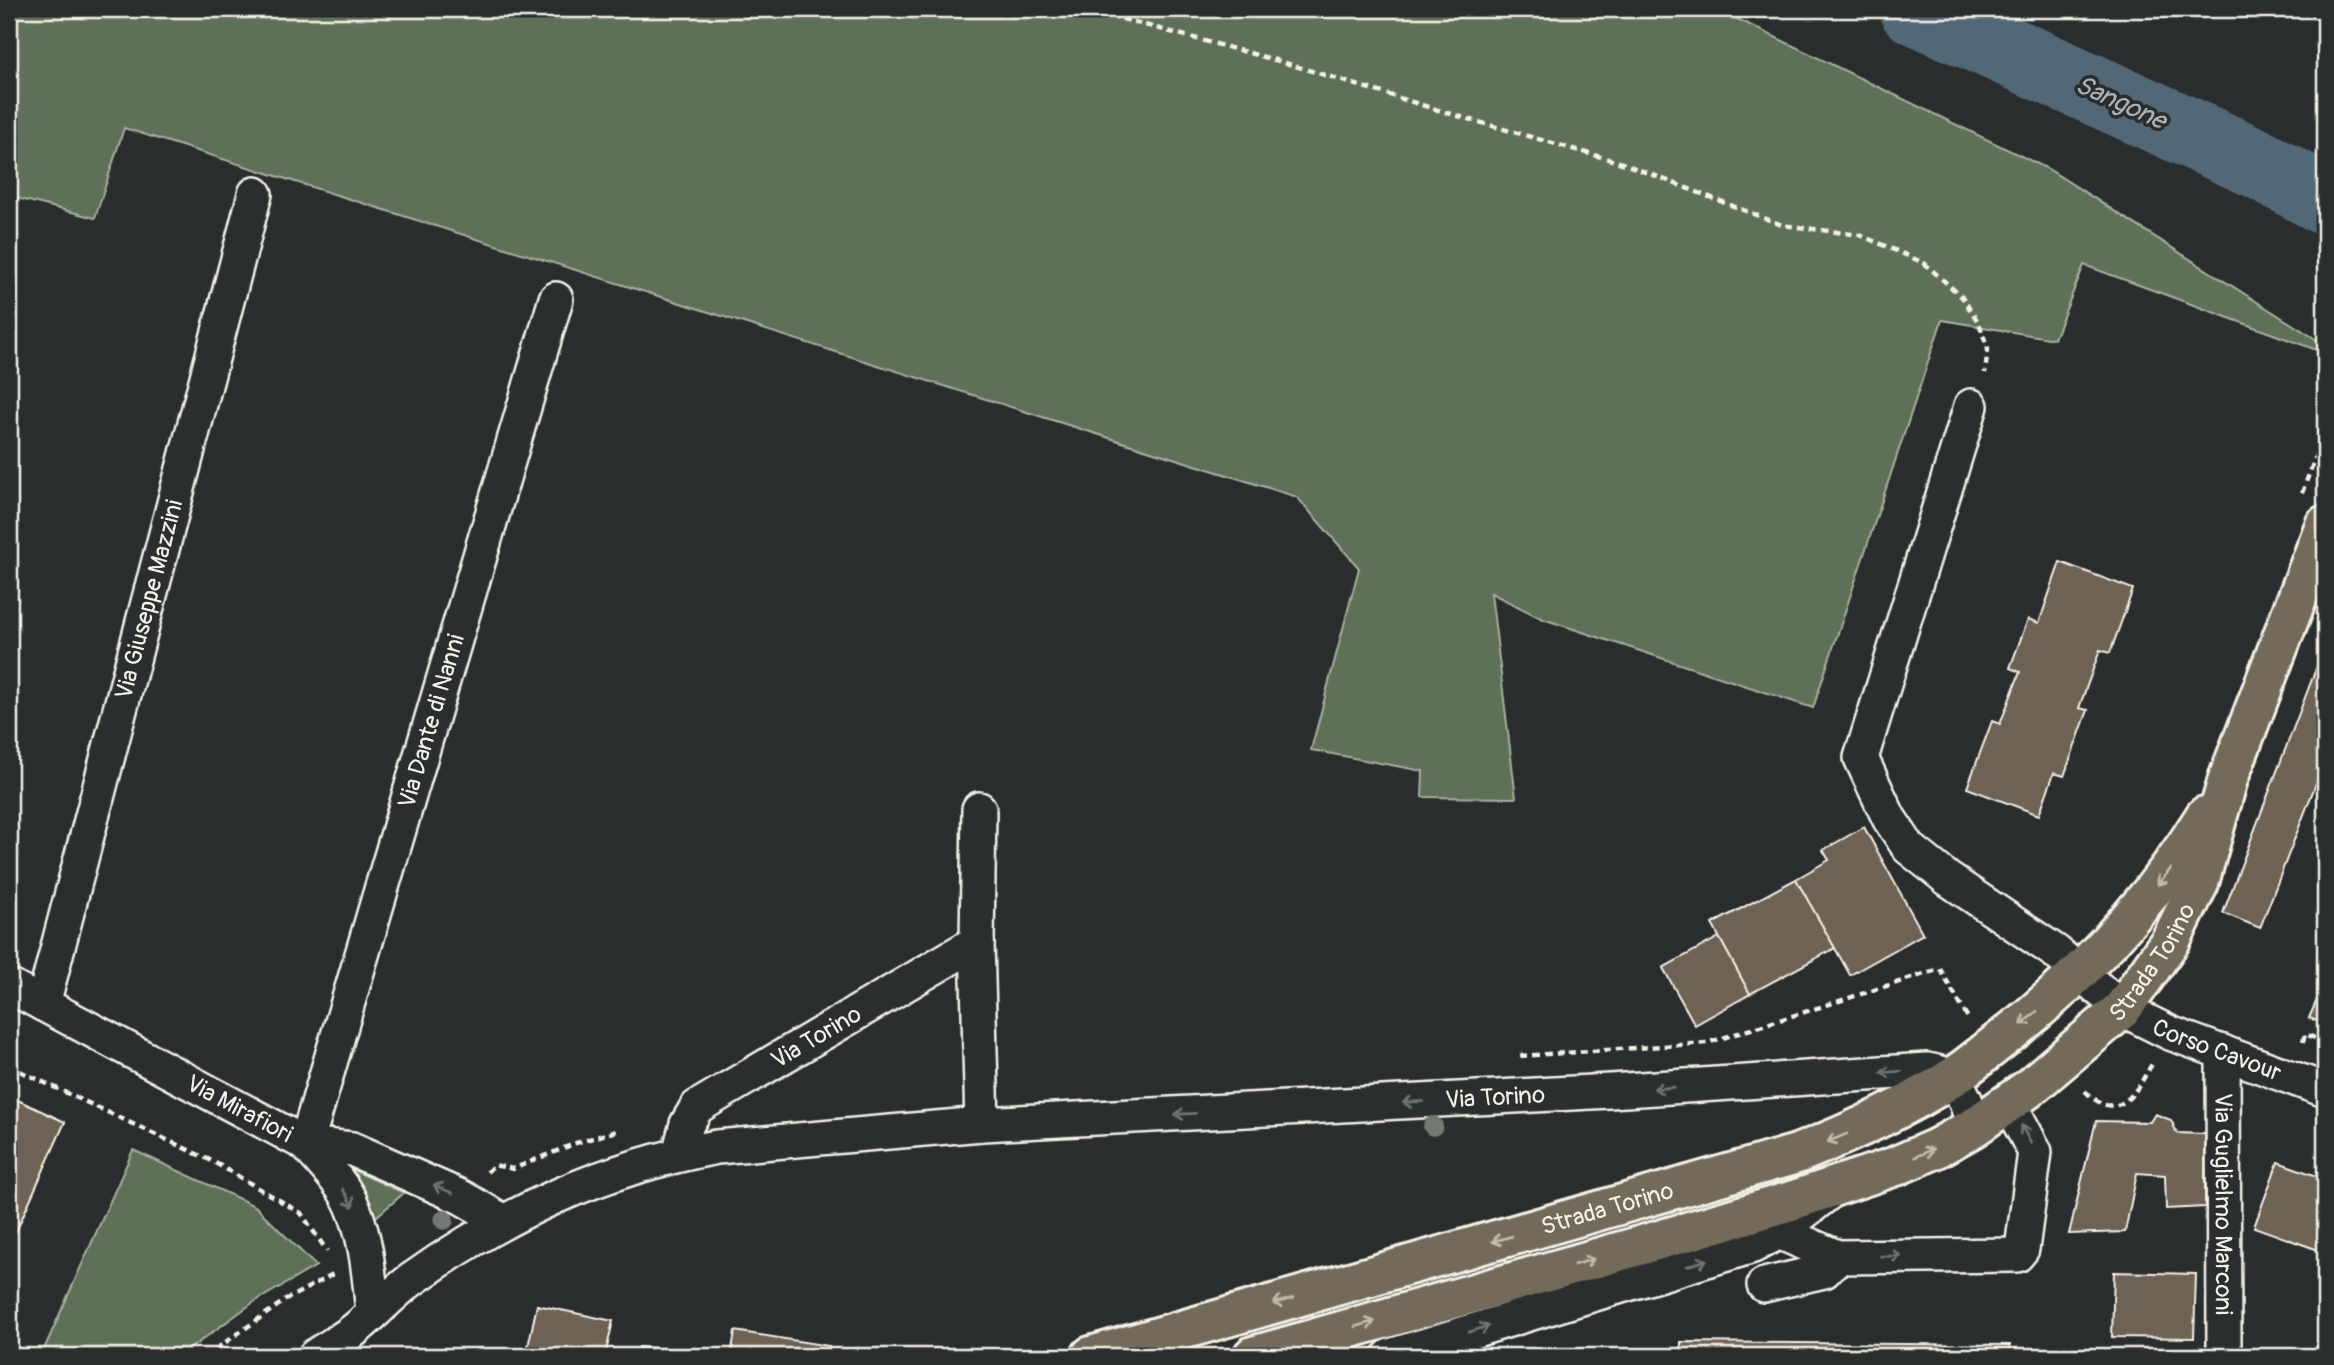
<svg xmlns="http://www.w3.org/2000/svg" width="2334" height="1365" font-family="Pangolin,sans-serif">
<rect width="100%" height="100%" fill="#2a2d2e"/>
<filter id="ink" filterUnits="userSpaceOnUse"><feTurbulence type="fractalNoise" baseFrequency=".0143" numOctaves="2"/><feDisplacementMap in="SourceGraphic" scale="14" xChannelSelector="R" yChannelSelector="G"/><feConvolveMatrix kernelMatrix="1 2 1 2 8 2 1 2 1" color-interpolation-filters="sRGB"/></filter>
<g filter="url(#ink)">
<path fill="#5e7059" stroke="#a9b0a0" stroke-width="2" d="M9,9H1717L2048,169L2325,345V353L2084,265L2054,339L1942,320L1813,708L1543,619L1491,593L1516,798L1422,797L1423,771L1311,750L1359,568L1297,497L124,128L95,218L9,196Z
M133,1150L255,1206L316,1266L251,1304L180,1356H41Z
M326,1158L404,1193L370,1222Z"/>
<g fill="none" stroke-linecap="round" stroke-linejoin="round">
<path stroke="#536877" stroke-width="70" d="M1914,9L2261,165L2325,200"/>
</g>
<path fill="#6e6255" stroke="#f4f1e8" stroke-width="2" d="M2060,562L2133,589L2110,653L2100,650L2079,708L2088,710L2064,776L2054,773L2039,815L1967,788L1992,721L2000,724L2020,672L2010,668L2028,619L2039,623Z
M2325,645V760L2260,928L2223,913Z
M2325,760V789L2316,785Z
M1864,827L1923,934L1850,975L1796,879L1829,860L1823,850Z
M1796,879L1835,948L1750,994L1712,924Z
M1719,937L1750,994L1695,1025L1663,968Z
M2325,982V1024L2309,1018Z
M9,1096L65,1122L9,1247Z
M2155,1114L2171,1120L2177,1133L2205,1134V1207L2166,1209L2165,1175L2137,1173L2125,1232L2069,1234L2096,1121L2150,1122Z
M2278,1162L2325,1179L2324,1252L2254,1227Z
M2114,1272L2196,1274L2194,1338L2112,1337Z
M537,1305L613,1321L605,1356H526Z
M735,1331L829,1346L827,1356H731Z
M1681,1342L2010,1345V1356H1681Z
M639,1347L713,1351V1356H639Z"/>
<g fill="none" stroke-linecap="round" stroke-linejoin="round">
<defs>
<g id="street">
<path id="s1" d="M1971,406L1861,758L1889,818L1909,848L1948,879L2056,952L2122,1009L2170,1033L2325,1090"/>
<path d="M979,809L977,942L982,1124"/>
<path id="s2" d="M9,986L306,1144C322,1163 342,1182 352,1205C367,1239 369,1276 373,1312"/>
<path id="s3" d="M43,1004L255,194"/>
<path id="s4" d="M2223,1052L2224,1356"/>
<path id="s5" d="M306,1144L556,299"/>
<path d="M306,1144L352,1149L461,1197L503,1221"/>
<path id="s6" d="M679,1154L687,1124L697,1107L977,942"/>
<path d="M1779,1232L1837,1257L2017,1255L2022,1249L2035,1152L2009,1103"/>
<path d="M1764,1285L1824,1271L1837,1257"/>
<path id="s7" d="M315,1356C329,1346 346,1338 359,1326C377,1311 392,1294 411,1280C505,1213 603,1168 717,1147L982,1124L1610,1091L1927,1070C1960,1074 1966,1100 1974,1127"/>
<path d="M1390,1356L1753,1246L1779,1232L1827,1194"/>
</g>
<g id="primary">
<path id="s8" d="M1091,1356L1797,1154C1850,1133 1902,1110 1950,1079C1968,1067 1984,1053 2001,1040C2082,977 2151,903 2205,816"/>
<path id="s9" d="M1253,1356L1639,1246L1791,1201L1896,1166L1937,1148L1974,1127L2028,1089L2122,1009L2171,940L2199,883L2228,779L2325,525"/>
</g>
</defs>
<use href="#street" stroke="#f4f1e8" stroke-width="38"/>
<use href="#primary" stroke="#f4f1e8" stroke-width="44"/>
<path stroke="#f4f1e8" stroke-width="4.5" stroke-dasharray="7 5" stroke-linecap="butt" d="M1075,9L1108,15L1279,61L1451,114L1622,163L1782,225L1860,235L1924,263L1962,297L1979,323L1988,349L1985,373
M2300,9L2325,21
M2302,493L2325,431
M2303,1042L2305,1034L2325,1042
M1520,1056L1707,1043L1940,969L1968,1018
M9,1066L212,1161L301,1213L327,1251
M2085,1091C2120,1125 2135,1093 2152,1064
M487,1172L494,1165L513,1169L576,1143L616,1131
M206,1356L287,1299L333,1274"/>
<use href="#street" stroke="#2a2d2e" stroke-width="33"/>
<use href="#primary" stroke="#736b5a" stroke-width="38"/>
</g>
<g fill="#747971">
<circle cx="1433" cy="1126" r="10"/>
<circle cx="444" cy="1220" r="10"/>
</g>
<defs><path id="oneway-shaft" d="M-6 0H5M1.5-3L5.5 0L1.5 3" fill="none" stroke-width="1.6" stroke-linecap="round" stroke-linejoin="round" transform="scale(1.75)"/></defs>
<g stroke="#c0bbaf">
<use href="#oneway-shaft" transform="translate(2164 877) rotate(129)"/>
<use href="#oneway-shaft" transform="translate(2029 1018) rotate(140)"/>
<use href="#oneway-shaft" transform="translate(1837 1138) rotate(158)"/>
<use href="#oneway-shaft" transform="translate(1924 1153) rotate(-24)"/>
<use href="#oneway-shaft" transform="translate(1502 1239) rotate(164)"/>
<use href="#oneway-shaft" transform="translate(1584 1262) rotate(-16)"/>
<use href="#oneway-shaft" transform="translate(1283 1301) rotate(164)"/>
<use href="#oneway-shaft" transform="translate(1365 1324) rotate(-16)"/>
</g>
<g stroke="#71726f">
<use href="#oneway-shaft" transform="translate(1891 1072) rotate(176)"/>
<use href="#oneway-shaft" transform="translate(1664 1088) rotate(176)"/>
<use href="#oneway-shaft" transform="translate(1413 1102) rotate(177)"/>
<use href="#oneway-shaft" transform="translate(1185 1114) rotate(177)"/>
<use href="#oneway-shaft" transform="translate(2026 1134) rotate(-117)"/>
<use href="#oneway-shaft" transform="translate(443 1189) rotate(-156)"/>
<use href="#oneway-shaft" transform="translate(348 1198) rotate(60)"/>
<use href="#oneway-shaft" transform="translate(1891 1256) rotate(-1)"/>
<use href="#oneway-shaft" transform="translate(1697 1263) rotate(-17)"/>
<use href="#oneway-shaft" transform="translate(1479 1329) rotate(-17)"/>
</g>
</g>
<g text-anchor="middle" stroke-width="7" stroke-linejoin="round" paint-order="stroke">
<g font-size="24" fill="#f4f1e8" stroke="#2a2d2e">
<text dy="8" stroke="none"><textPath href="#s3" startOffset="418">Via Giuseppe Mazzini</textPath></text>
<text dy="8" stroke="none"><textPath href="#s5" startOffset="441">Via Dante di Nanni</textPath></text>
<text dy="8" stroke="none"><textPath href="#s9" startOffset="1003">Strada Torino</textPath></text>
<text dy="8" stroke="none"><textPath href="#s6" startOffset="189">Via Torino</textPath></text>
<text dy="8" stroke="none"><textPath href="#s1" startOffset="842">Corso Cavour</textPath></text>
<text dy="8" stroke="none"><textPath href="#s7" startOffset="1239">Via Torino</textPath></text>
<text dy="8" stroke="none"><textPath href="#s2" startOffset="261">Via Mirafiori</textPath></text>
<text dy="8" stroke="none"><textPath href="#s4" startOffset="152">Via Guglielmo Marconi</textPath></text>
<text dy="8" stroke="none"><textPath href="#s8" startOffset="537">Strada Torino</textPath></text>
</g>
<g font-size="26" font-style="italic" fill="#acb3b5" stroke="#2a2d2e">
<text transform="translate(2121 102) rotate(24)" y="9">Sangone</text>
</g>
</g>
<rect width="2334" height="1365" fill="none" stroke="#2a2d2e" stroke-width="35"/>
<rect x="18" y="18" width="2299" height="1330" fill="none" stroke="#f4f1e8" stroke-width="2.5" filter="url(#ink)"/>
</svg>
